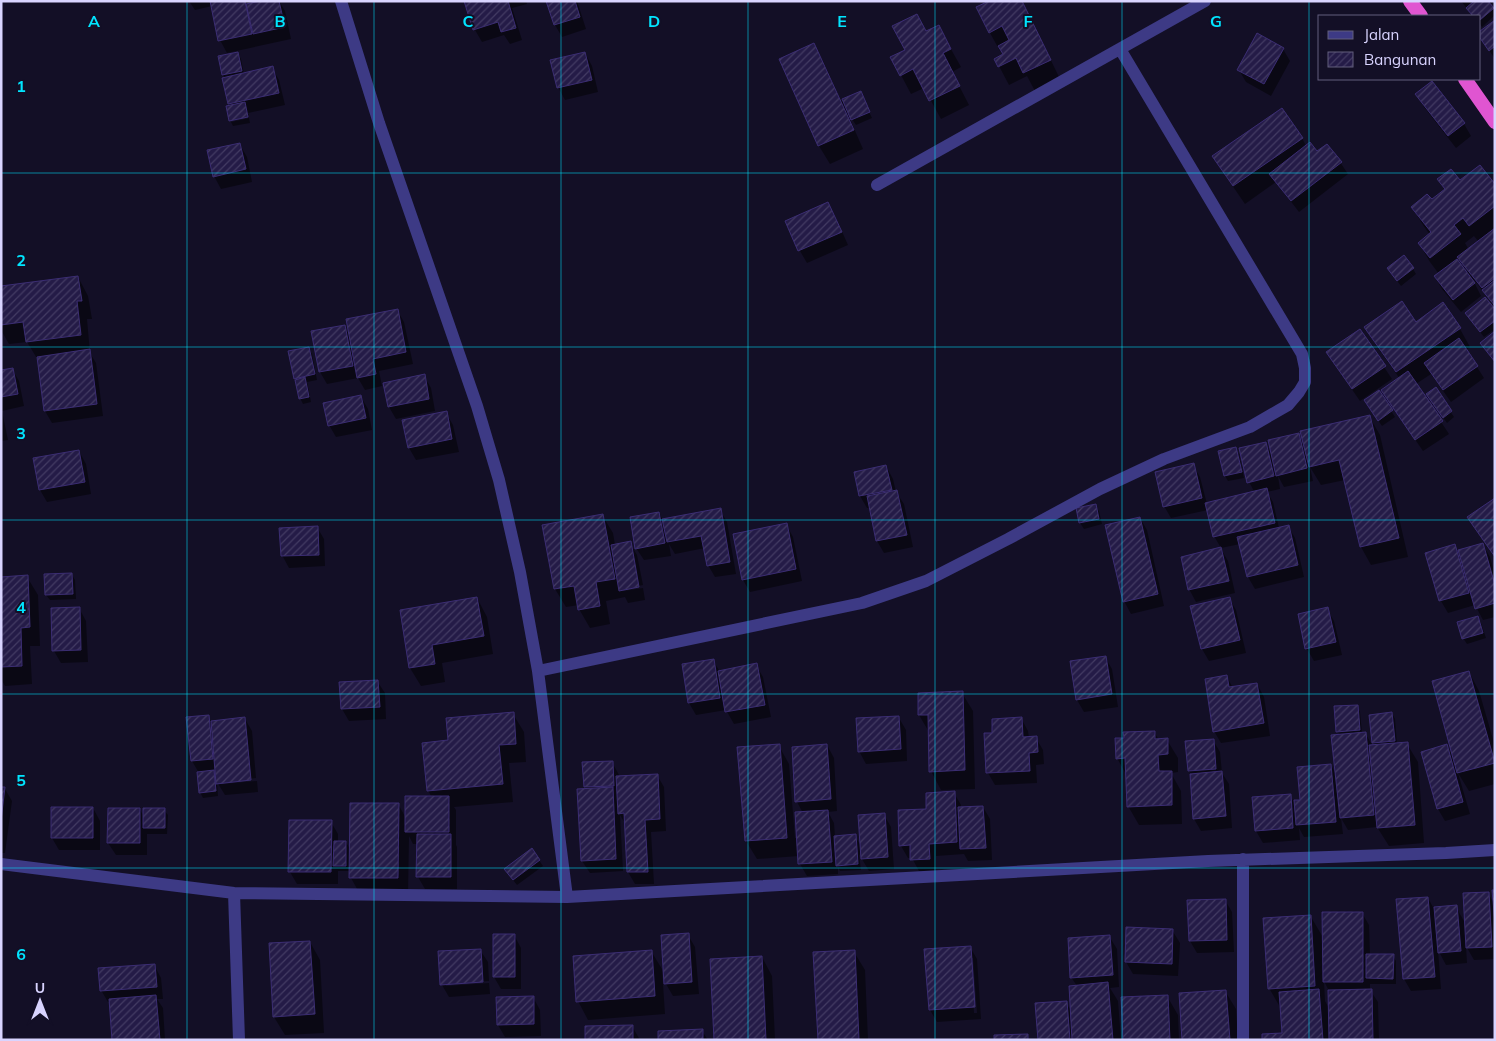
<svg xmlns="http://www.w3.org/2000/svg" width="1496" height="1041" font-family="Mulish,sans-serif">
<defs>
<pattern id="building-hatch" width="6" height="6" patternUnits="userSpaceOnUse" patternTransform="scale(1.25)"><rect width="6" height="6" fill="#241b47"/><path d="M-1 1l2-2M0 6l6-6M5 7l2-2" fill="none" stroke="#433b63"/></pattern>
</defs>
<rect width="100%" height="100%" fill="#130f26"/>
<path fill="#0007" fill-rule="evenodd" d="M189,1H247L249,5L279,1L285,11L291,39L227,53L220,40L212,6L195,10Z
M466,1H526L527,4L512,8L522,40L510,44L504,35L482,42L475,30Z
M548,1H577L586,29L562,37L555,25Z
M1022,1L1060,79L1035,91L1027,76L1009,85L999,66L1004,55L1002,50L1000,51L990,33Z
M1461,1H1494L1490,5L1495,11V15L1482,27L1480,24V16H1473Z
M1495,22V59L1480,37V32Z
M938,26L961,67L952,72L969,105L941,119L924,88L911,94L901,75L907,51L927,32Z
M813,45L824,63L841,101L860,93L872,118L856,125L850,116L849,117L863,149L830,164L819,146L780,59Z
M1283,49L1290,61L1271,96L1246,82L1239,70Z
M238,53L241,59L244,74L272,68L279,80L285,105L248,113L249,115L230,120V106L223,78H225L223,75Z
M585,53L592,66L598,92L565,100L558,87Z
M1431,83L1464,124L1471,136L1456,148L1424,107L1417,94Z
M249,118L250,123L233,126L231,122Z
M1302,138L1306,146L1317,153L1340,162L1348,174L1299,212L1276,182L1245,204L1225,175L1214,156Z
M240,145L247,157L252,182L221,189L214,176Z
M1439,180L1495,186V329L1484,337L1470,319L1494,307L1488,297L1474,280H1473L1481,296L1461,312L1442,289L1435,277L1439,274L1430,262L1419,243L1430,235L1423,225L1412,207L1432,200L1445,190ZM1474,236L1479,242L1469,250L1465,243ZM1461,261L1468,272L1466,273L1458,263Z
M828,204L835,216L848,245L807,263L800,251L787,222Z
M1413,269L1416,274L1401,286L1392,274Z
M78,277L88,296L92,319H87L90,353L96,363L103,416L52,423L45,411L38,360L27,342L9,344L1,330V288Z
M397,310L404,322L413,364L379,371L382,386L365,390L358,378L327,384L320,372L312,332L344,326L350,336Z
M1366,327L1460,329L1470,347L1466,350L1484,378L1451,402L1431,374L1416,384L1449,434L1423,451L1390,403L1400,379L1376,345Z
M1360,331L1392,379L1360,401L1335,365Z
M1495,333V363L1481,343Z
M309,349L312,354L317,380L307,382L311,402L303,404L300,398L295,378Z
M12,369L19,381L24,406L2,411L8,440L1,441V371Z
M424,376L431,388L435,411L396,419L389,407L385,384Z
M1435,389L1454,417L1447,423L1431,400Z
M1379,392L1395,417L1382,426L1369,407Z
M361,397L368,409L372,430L336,437L329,425Z
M446,413L453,425L459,452L416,460L409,448L404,421Z
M1369,416L1380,435L1408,557L1371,565L1361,547L1345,480L1321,485L1310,467L1313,481L1284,487L1278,476L1280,489L1267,492L1273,502L1279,528L1288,526L1295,538L1304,577L1255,589L1248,577L1240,544L1221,548L1214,536L1208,510L1171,518L1164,506L1193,465L1200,477L1207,504L1255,493L1249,482L1265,443L1272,455L1298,434L1304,445Z
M1235,449L1239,455L1244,478L1228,481L1225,476Z
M79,451L86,464L91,494L47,502L40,490Z
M886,466L893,479L896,492L904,504L913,547L884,553L877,541L870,508H867L860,496L855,473Z
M1495,499V558L1469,517Z
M1095,506L1099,511L1102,524L1084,529L1080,523L1077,509Z
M720,510L727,522L736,574L715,577L708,565L705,548L675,554L669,544L671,556L644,560L636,548L659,513L663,520Z
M602,515L613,533L615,545L630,543L637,555L643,585L623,589V591L643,588L645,600L628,603L625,597L606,601L610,624L590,628L579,609V605L566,607L555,589L543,526Z
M1140,518L1147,530L1164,606L1131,614L1124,601Z
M786,524L793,537L802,581L750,592L743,580Z
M317,527L324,539L325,566L289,568L282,555Z
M1483,545L1490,557L1495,575V617L1483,620L1475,605L1448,613L1441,601L1427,554L1455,546L1458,552Z
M1221,549L1228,561L1235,593L1196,602L1189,589Z
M72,575L75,580L76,599L50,600L46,595Z
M27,577L38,595L40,646H30L32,684L5,686L1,679V578Z
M477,598L487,617L493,654L442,663L445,682L421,686L410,668Z
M1229,598L1236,610L1246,653L1209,661L1202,649Z
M79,608L86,621L88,662L61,663L54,651Z
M1327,609L1334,621L1342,655L1314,661L1307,649L1299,615Z
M1478,617L1481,623L1486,638L1467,644L1463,638Z
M1105,657L1112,669L1118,707L1084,712L1077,700Z
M713,660L720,672L756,665L763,677L771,717L734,724L726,710L696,715L689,703L683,665Z
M1469,672L1479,691L1495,746V784L1469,791L1458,773L1470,814L1445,821L1438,809L1422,752L1447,746L1454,758Z
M1227,677L1233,688L1257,684L1264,697L1270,736L1221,743L1214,731Z
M377,681L385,693L386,719L349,721L342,709L340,683Z
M962,693L973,711L975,789L941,790L931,771L929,732L919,715Z
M1357,706L1360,712L1362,733H1365L1374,748L1370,716L1392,713L1395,719L1397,744H1407L1418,762L1424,843L1389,846L1377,827L1348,830L1341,818L1343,834L1304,837L1299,828L1300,840L1263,843L1256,831L1254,798L1290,796L1294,802L1301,801L1331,765L1337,776L1340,735L1337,731Z
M513,714L524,732L526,762L509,763L513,802L454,807L456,810V845L457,847V889H425L418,877V844H413L409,836L408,896H361L351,878V871H338V884H297L290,872L331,822L338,834V842H346L351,851L398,804L406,818L432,798L428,790L449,741Z
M208,716L211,722L245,719L252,731L256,778L221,782V784L257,781L258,792L225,795L217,782L218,796L203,798L200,792L199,773L192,761Z
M899,718L906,730L907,761L866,764L859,751Z
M1021,718L1028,731L1029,738H1036L1043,750L1044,764L1036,765L1037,783L995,785L988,773L985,734H994Z
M1154,732L1159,740H1167L1178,758V772L1171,773L1181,791L1182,824L1139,825L1128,806L1127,776L1117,758Z
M1213,740L1220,752L1222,773L1229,784L1232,828L1201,831L1194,819L1191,774L1189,771Z
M827,745L834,758L837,811L828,812L834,823L835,837L855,836L861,846L884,815L891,827L894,869L869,871L859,854L861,870L840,871L838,867V874L807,876L800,864L799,856L757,859L746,841L779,746L789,764L795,838H798L803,813L797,802Z
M612,762L619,775L620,777L657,775L664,787L666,831L651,832L654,884H635L628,872L626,825L620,815L623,871L590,873L582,861L587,790L585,787L583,763Z
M1,788L5,789L12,801L5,853H1Z
M954,793L961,805V808L983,807L990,819L992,860L968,861L964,854L936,856V871H919L912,858H908L901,846L928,810Z
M93,808L100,821V850H59L52,838Z
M140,810L145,818L164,810L168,815L167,834H147V855H116L108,843Z
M532,850L543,866L517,885L509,875Z
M1495,891V959L1474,960L1466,946L1467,963L1446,965L1438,950L1441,989L1411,991L1404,979L1397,900L1428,898L1434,909L1456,907L1465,923L1488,893L1494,903Z
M1225,900L1232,912L1234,952L1197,953L1190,941Z
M1362,913L1369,925L1370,955L1393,956L1396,961V984H1370V990L1378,1002L1379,1040H1263L1284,1034L1281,1007H1280L1269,988L1311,917L1324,939ZM1324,981L1329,991L1330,1010L1325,1001Z
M1172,930L1180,943L1178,976L1133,974L1126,962Z
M514,935L521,948V989H501L494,977Z
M688,935L695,947L699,994L673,996L666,984Z
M1109,936L1117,949L1119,987L1110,988L1118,1001L1121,1040H1039L1066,1003L1072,1012L1077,986L1071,977Z
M310,942L320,960L324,1033L285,1035L274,1017Z
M970,947L977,959L981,1019L937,1022L930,1010ZM971,958H973L977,1013H974Z
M480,950L488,962L489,981L446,984V986L489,983L490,994L449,997L442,985L439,952Z
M651,951L662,969L665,1014L588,1020L578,1001Z
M854,952L865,970L868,1040H819Z
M762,957L772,976L775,1040H715Z
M154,965L161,978L163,999H157L163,1008L165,1040H113L110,1002H108L101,990Z
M1225,991L1236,1009L1238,1040H1183Z
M1167,996L1178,1015L1179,1040H1124Z
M533,997L540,1010L541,1036L505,1037L498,1025Z
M632,1026L640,1040H586Z
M702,1031L708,1040H660Z"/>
<path fill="url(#building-hatch)" stroke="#3b2d73" d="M210,1H245L252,34L218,41Z
M260,1H279L285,27L253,34L246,4Z
M464,1H508L516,28L501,32L498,22L473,30Z
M546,1H575L580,17L554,25Z
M989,1H1022L1051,60L1023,73L1016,58L998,67L994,59L1003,54L998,46L1009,40L1002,26L989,33L976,7Z
M1474,1H1488L1494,8L1480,20V16H1473L1466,8Z
M917,14L926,31L939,25L951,49L943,53L960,86L929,101L913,69L900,76L890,57L905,50L892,26Z
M1495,20V46L1489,51L1480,38V31Z
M1257,33L1284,48L1264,84L1237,70Z
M814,43L854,130L818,146L779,59Z
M238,52L242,71L222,75L218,56Z
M585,52L592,80L557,88L550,60Z
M273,66L279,93L228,104L222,78Z
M1432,81L1465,123L1448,136L1415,94Z
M861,91L870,112L851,120L842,99Z
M245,102L248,117L229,121L226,106Z
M1282,108L1303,138L1233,186L1212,156Z
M1310,142L1317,151L1327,144L1342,162L1291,201L1269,174Z
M240,143L246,169L213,177L207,150Z
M1480,165L1495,184V206L1469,226L1463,218L1454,225L1461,234L1430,258L1418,243L1431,232L1411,207L1427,194L1432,199L1445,189L1437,179L1451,169L1460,180Z
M828,202L842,232L798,251L785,221Z
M1495,228V278L1482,288L1457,257Z
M1404,255L1414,268L1397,281L1387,268Z
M1457,259L1475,283L1453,300L1434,276Z
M78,276L82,301H77L81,335L26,342L23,322L1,325V286Z
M1495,280V306L1482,290Z
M1485,297L1495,309V321L1480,332L1465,313Z
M1402,301L1416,322L1443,302L1461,328L1396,372L1364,327Z
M398,309L406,352L373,359L376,374L357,378L346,319Z
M345,325L353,366L319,372L311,331Z
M1360,329L1386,366L1352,389L1326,352Z
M1495,331V362L1480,343Z
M1459,338L1478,366L1443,390L1424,363Z
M309,347L315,374L294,379L288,351Z
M90,349L97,404L44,411L37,357Z
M13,368L18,394L1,397V370Z
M1408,371L1443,421L1415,440L1381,390Z
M425,374L429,399L388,407L383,383Z
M305,377L309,397L299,399L295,380Z
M1436,387L1452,411L1443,418L1426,394Z
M1379,390L1393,410L1378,421L1364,400Z
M361,395L366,418L328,426L323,403Z
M447,411L452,439L408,448L402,420Z
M1370,415L1399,538L1360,547L1339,460L1309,467L1300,431Z
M1299,433L1307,468L1276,476L1268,440Z
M1266,442L1274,476L1247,483L1239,448Z
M1236,447L1242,472L1224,476L1218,451Z
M79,450L85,482L39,490L33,458Z
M1194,463L1202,498L1163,507L1155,472Z
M886,465L892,490L859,496L854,472Z
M1267,488L1275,523L1213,537L1205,503Z
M897,490L907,535L876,541L867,496Z
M1495,498V557L1467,517Z
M1096,504L1099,519L1079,523L1076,508Z
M721,508L730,562L707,566L701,536L667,542L662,519Z
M659,512L665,543L635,549L630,517Z
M603,514L615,579L596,582L600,606L578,610L574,586L554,589L542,525Z
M1140,517L1158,594L1123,602L1105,525Z
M787,523L796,569L742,580L733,534Z
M1289,525L1298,565L1247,577L1237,537Z
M318,526L319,555L281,556L279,528Z
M631,541L639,587L619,591L611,545Z
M1483,543L1495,585V603L1475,609L1458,550Z
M1455,544L1469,593L1439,601L1425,553Z
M1221,547L1229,581L1188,590L1181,557Z
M72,573L73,594L45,595L44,574Z
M28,575L30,627L21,628L22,666L1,667V577Z
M477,597L484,636L432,645L435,664L409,668L400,610Z
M1230,597L1240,640L1201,649L1190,606Z
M80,607L81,650L52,651L51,608Z
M1328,607L1336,642L1305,649L1298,614Z
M1478,616L1483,633L1462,639L1457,622Z
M1106,656L1112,694L1076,700L1070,661Z
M714,659L720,698L688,703L682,664Z
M757,663L765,705L725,712L718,671Z
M1469,671L1495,763L1457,773L1432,681Z
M1227,675L1229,687L1257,683L1264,723L1213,732L1205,679Z
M378,680L380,707L341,709L339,682Z
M963,691L965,770L929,772L928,715H918V693Z
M1358,705L1360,730L1336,732L1334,706Z
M514,712L516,744L499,745L503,784L427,791L422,743L448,740L446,718Z
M1392,712L1395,741L1372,743L1369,715Z
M209,715L213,759L191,761L186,717Z
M899,716L901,749L858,752L856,718Z
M245,717L251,780L216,784L211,721Z
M1022,717L1023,737L1037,736L1038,752L1029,753L1030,771L986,773L984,733H992V719Z
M1155,731V739L1168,738V754L1158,755L1159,771H1172V805L1127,807L1125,758L1116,759L1115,738H1124L1123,732Z
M1366,732L1374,815L1340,818L1331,735Z
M1214,739L1216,769L1188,771L1185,741Z
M1408,742L1415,825L1377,828L1369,745Z
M780,744L787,838L745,841L737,747Z
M827,744L831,799L795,802L792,747Z
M1447,744L1463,802L1437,809L1421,752Z
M613,761L614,786L584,787L582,762Z
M1331,764L1336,822L1296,825L1294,800H1300L1297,767Z
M214,770L216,791L199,793L197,772Z
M1222,771L1226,816L1193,819L1190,774Z
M658,774L660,819L645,820L648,872H627L624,813L618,814L616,776Z
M1,787H5L1,821Z
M613,787L616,859L581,861L577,789Z
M955,791L957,842L929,844L930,859L910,860V845L899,846L898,810L926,809V793Z
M1291,794L1293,828L1255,831L1252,797Z
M405,796H449V832H405Z
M350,803H399L398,878H349Z
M983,806L986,848L960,849L958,807Z
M51,807H93V838H51Z
M108,808H140V843H107Z
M143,808H165V828H143Z
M828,810L832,862L798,864L795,812Z
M885,813L888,857L861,859L858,815Z
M289,820H332L331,872H288Z
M417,834H451V877H416Z
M856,834L858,864L836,866L834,836Z
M334,841H346V866H333Z
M532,848L540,860L513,880L504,869Z
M1492,890H1495V924Z
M1489,892L1492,947L1466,948L1463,893Z
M1428,897L1435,977L1403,979L1396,899Z
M1226,899L1227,940L1189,941L1187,900Z
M1457,905L1461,951L1438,953L1434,907Z
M1322,912H1363V982H1323Z
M1311,915L1315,986L1268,989L1263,918Z
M1126,927L1173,929L1172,964L1125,962Z
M689,933L692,982L664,984L661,935Z
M493,934H515V977H493Z
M1110,935L1113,975L1070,978L1068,938Z
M310,941L315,1014L273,1017L269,943Z
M971,946L975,1007L929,1010L924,949Z
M481,949L483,982L440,985L438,951Z
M652,950L655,996L576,1002L573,956Z
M855,950L859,1040H818L813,952Z
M1366,954H1394L1393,979L1366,978Z
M762,956L766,1040H714L710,959Z
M155,964L157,987L100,991L98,968Z
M1108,982L1113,1040H1072L1069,986Z
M1319,989L1323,1040H1262V1034L1282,1033L1279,992Z
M1372,989L1373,1040H1329L1328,990Z
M1226,990L1230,1040H1182L1179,993Z
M156,995L160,1040H112L109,999Z
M1168,995L1170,1040H1123L1121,997Z
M534,996V1024L497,1025L496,997Z
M1067,1001L1070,1040H1038L1035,1003Z
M633,1025V1040H585V1026Z
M703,1029V1040H658V1031Z
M1028,1034V1040H994V1035Z"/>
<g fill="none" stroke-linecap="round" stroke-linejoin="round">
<path stroke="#3d3a85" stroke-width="12" d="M341,1L379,123L477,406L499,480L520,572L538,671L567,897
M877,185L1205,1
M538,671L862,603L926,581L1008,539L1100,489L1164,459L1250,427L1288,405L1299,392L1305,382V368L1302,354L1120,49
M1243,859V1040
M1,864L234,893L567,897L1208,861L1446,853L1495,850
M234,893L239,1040"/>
<path stroke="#e055d1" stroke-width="14" d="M1410,1L1421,16
M1465,79L1495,122"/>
</g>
<path fill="none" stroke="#00e5ff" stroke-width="1" stroke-opacity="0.55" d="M187,1V1040M374,1V1040M561,1V1040M748,1V1040M935,1V1040M1122,1V1040M1309,1V1040M1,173H1495M1,347H1495M1,520H1495M1,694H1495M1,868H1495"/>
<g font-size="16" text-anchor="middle" font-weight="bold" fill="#00e5ff" stroke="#130f26" stroke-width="4" stroke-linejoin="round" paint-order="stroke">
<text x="94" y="27">A</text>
<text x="280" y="27">B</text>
<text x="468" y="27">C</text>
<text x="654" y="27">D</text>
<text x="842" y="27">E</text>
<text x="1028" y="27">F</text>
<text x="1216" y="27">G</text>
<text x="21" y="92">1</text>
<text x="21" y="266">2</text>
<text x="21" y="439">3</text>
<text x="21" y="613">4</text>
<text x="21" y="786">5</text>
<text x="21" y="960">6</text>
</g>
<rect width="1496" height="1041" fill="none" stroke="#d9d4ff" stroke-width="5"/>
<rect x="1318" y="15" width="162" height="65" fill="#130f26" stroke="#625e7d"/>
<rect x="1328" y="31" width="25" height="8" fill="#3d3a85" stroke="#625e7d"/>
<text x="1364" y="40" font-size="15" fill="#d9d4ff">Jalan</text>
<rect x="1328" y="52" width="25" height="15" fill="url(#building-hatch)" stroke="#625e7d"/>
<text x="1364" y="65" font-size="15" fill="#d9d4ff">Bangunan</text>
<g transform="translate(40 1001)" stroke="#130f26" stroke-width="4" paint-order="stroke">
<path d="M0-4L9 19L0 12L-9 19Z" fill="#d9d4ff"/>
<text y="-8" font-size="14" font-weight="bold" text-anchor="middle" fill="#d9d4ff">U</text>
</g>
</svg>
